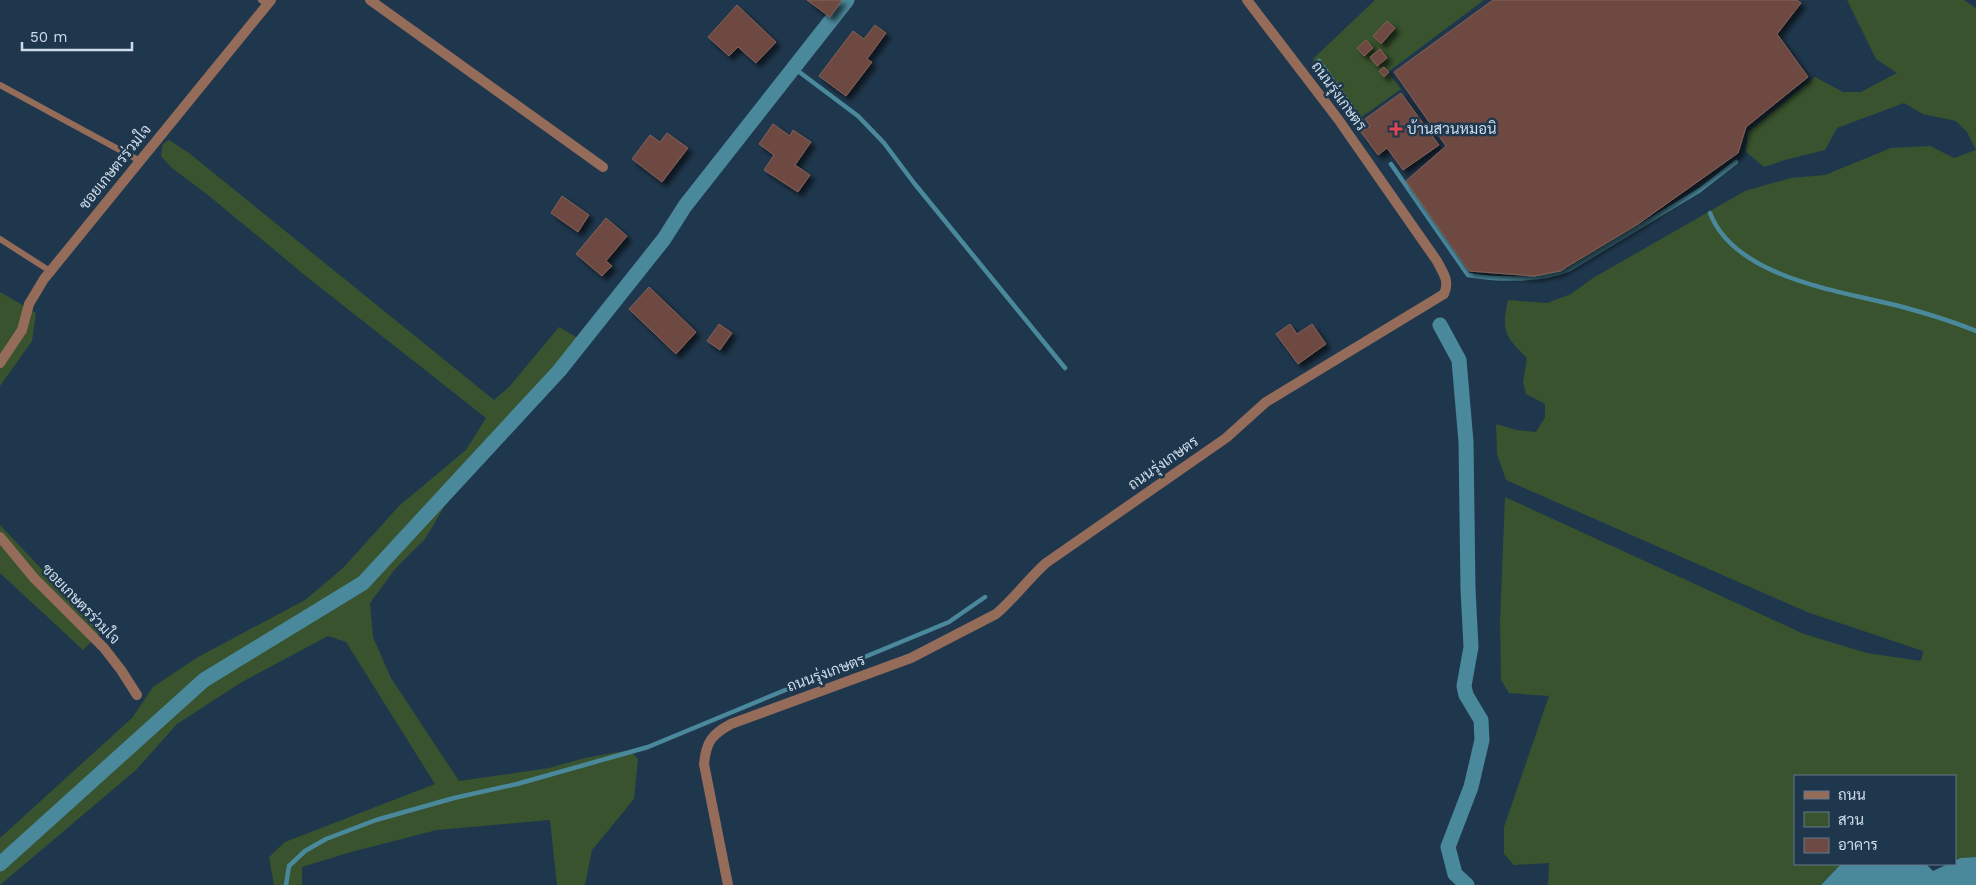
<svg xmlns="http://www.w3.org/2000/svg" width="1976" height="885" font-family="'Work Sans',Sarabun,sans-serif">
<defs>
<filter id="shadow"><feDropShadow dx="4.5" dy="4.5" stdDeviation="2.5" flood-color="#0009"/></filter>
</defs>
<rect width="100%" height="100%" fill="#1f374d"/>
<path fill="#38532e" d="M1375,0H1484L1388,72L1401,89L1353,123L1312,66L1314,58Z
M1847,0H1964L1976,8V857L1960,858L1955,861V776H1795V864H1841L1821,885H1548L1549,863L1514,865L1504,854V827L1549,696L1509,693L1501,680L1500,621L1505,497L1804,634L1867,653L1921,661L1923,651L1807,612L1506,480L1497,454L1496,424L1517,430L1536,432L1545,417V404L1526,394L1523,382L1527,358C1505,336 1501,332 1508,300L1547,303L1571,294L1593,278L1745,191L1791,178L1825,175L1891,148L1930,146L1954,158L1976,150L1967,132L1956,121L1923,114L1904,103L1837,128L1825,150L1785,160L1764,167L1746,152L1748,132L1815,77L1843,92H1861L1897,73L1876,59Z
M169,140L189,153L494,400L510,386L559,327L578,338L456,487L425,539L395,569L370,603L373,637L391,678L459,781L549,768L585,758L630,750L638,759L634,799L592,850L585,885H557L550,820L437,830L351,852L302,867V885H274L269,857L285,842L435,784L346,642L328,636L242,682L177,724L136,770L0,885V838L132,718L153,687L198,657L305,600L343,568L399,506L466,450L486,418L307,277L208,195L172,168L161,156L163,144Z
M0,292L36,313L32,341L0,386Z
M0,525L101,632L83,650L0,573Z"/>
<path fill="#4a889c" d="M1976,857V885H1821L1841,864H1926L1933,871L1948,864H1955V861L1960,858Z"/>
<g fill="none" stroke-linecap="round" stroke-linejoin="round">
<path stroke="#4a889c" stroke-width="4.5" d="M1319,61L1362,122
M794,68L858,116L884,143L914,183L1065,368
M1391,164L1468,275C1497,280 1540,281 1568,270L1700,190L1736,162
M1710,213C1735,278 1840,291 1899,306C1925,313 1952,321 1976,331
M286,885L289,866L305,851L326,839L376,820L454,798L517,784L648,747L949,622L985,597"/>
<path stroke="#4a889c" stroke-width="15" d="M1440,325L1459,360L1466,442L1468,589L1471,647L1464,686L1466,695L1481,720L1482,740L1471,787L1448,847L1455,874L1467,885
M0,864L204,680L363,583L559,371L664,239L685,206L847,0"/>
</g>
<path fill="#6d4a43" stroke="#846058" filter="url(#shadow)" d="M807,0H842L830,17Z
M1493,0H1797L1801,3L1777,34L1808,77L1746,127L1738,153L1638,224L1560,271L1534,276L1469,271L1406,181L1446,146L1394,72Z
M737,5L776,42L756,63L738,47L729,56L708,37Z
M1387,21L1395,28L1381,44L1373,36Z
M875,25L886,33L867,59L872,62L846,96L819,76L853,31L864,39Z
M1366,40L1373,48L1364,56L1357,48Z
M1380,49L1387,58L1377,66L1370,57Z
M1384,67L1389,72L1384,77L1379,71Z
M1401,93L1439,145L1403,170L1387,148L1378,155L1361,132L1370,126L1365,119Z
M773,124L790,136L793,130L811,142L795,165L810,175L798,192L764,170L774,155L759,144Z
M667,133L688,148L662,182L632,159L650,135L660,142Z
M562,196L589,215L578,232L551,213Z
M606,218L627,236L606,261L612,266L602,276L576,254Z
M649,287L696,332L676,354L629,309Z
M719,324L732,333L720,350L707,341Z
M1290,324L1297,334L1312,324L1326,344L1298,364L1276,334Z"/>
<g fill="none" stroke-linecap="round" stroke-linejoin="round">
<path stroke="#956c5a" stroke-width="6" d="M261,0L267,4
M0,85L140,161
M0,239L50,271"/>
<path stroke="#956c5a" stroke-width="10" d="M370,0L603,167
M0,363L22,330L29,304L44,279L271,0
M0,537L34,578L104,648L121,670L137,695
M728,885L704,764C706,742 712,734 731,724L911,658L996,614C1014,599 1028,579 1046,563L1226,438L1266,402L1444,294C1450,281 1443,273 1437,261L1338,119L1247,0"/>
</g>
<path fill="#e0444e" stroke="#1f374d" stroke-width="2" d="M1393.5 121.5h5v5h5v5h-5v5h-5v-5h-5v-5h5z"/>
<g text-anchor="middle" stroke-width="5" stroke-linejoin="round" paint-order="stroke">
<g font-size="15" fill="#cedcea" stroke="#1f374d">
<text transform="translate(1339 96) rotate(54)" y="5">ถนนรุ่งเกษตร</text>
<text transform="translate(115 167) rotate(-51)" y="5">ซอยเกษตรร่วมใจ</text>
<text transform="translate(1163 463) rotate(-35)" y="5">ถนนรุ่งเกษตร</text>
<text transform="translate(81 604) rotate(46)" y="5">ซอยเกษตรร่วมใจ</text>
<text transform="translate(826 673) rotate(-20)" y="5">ถนนรุ่งเกษตร</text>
</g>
<g font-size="15" fill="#cedcea" stroke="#1f374d" text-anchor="start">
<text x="1407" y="134">บ้านสวนหมอนิ</text>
</g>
</g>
<rect x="1794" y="775" width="162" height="90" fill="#1f374d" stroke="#65798c"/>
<rect x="1804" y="791" width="25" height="8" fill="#956c5a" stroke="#65798c"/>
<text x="1838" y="800" font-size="15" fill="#cedcea">ถนน</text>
<rect x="1804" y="812" width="25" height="15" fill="#38532e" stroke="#65798c"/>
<text x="1838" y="825" font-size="15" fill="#cedcea">สวน</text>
<rect x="1804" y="838" width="25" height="15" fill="#6d4a43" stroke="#65798c"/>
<text x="1838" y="850" font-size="15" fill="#cedcea">อาคาร</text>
<path d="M22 42v8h110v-8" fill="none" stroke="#cedcea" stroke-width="2.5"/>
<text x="30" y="42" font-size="15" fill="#cedcea" stroke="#1f374d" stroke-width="4" paint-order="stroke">50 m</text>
</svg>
